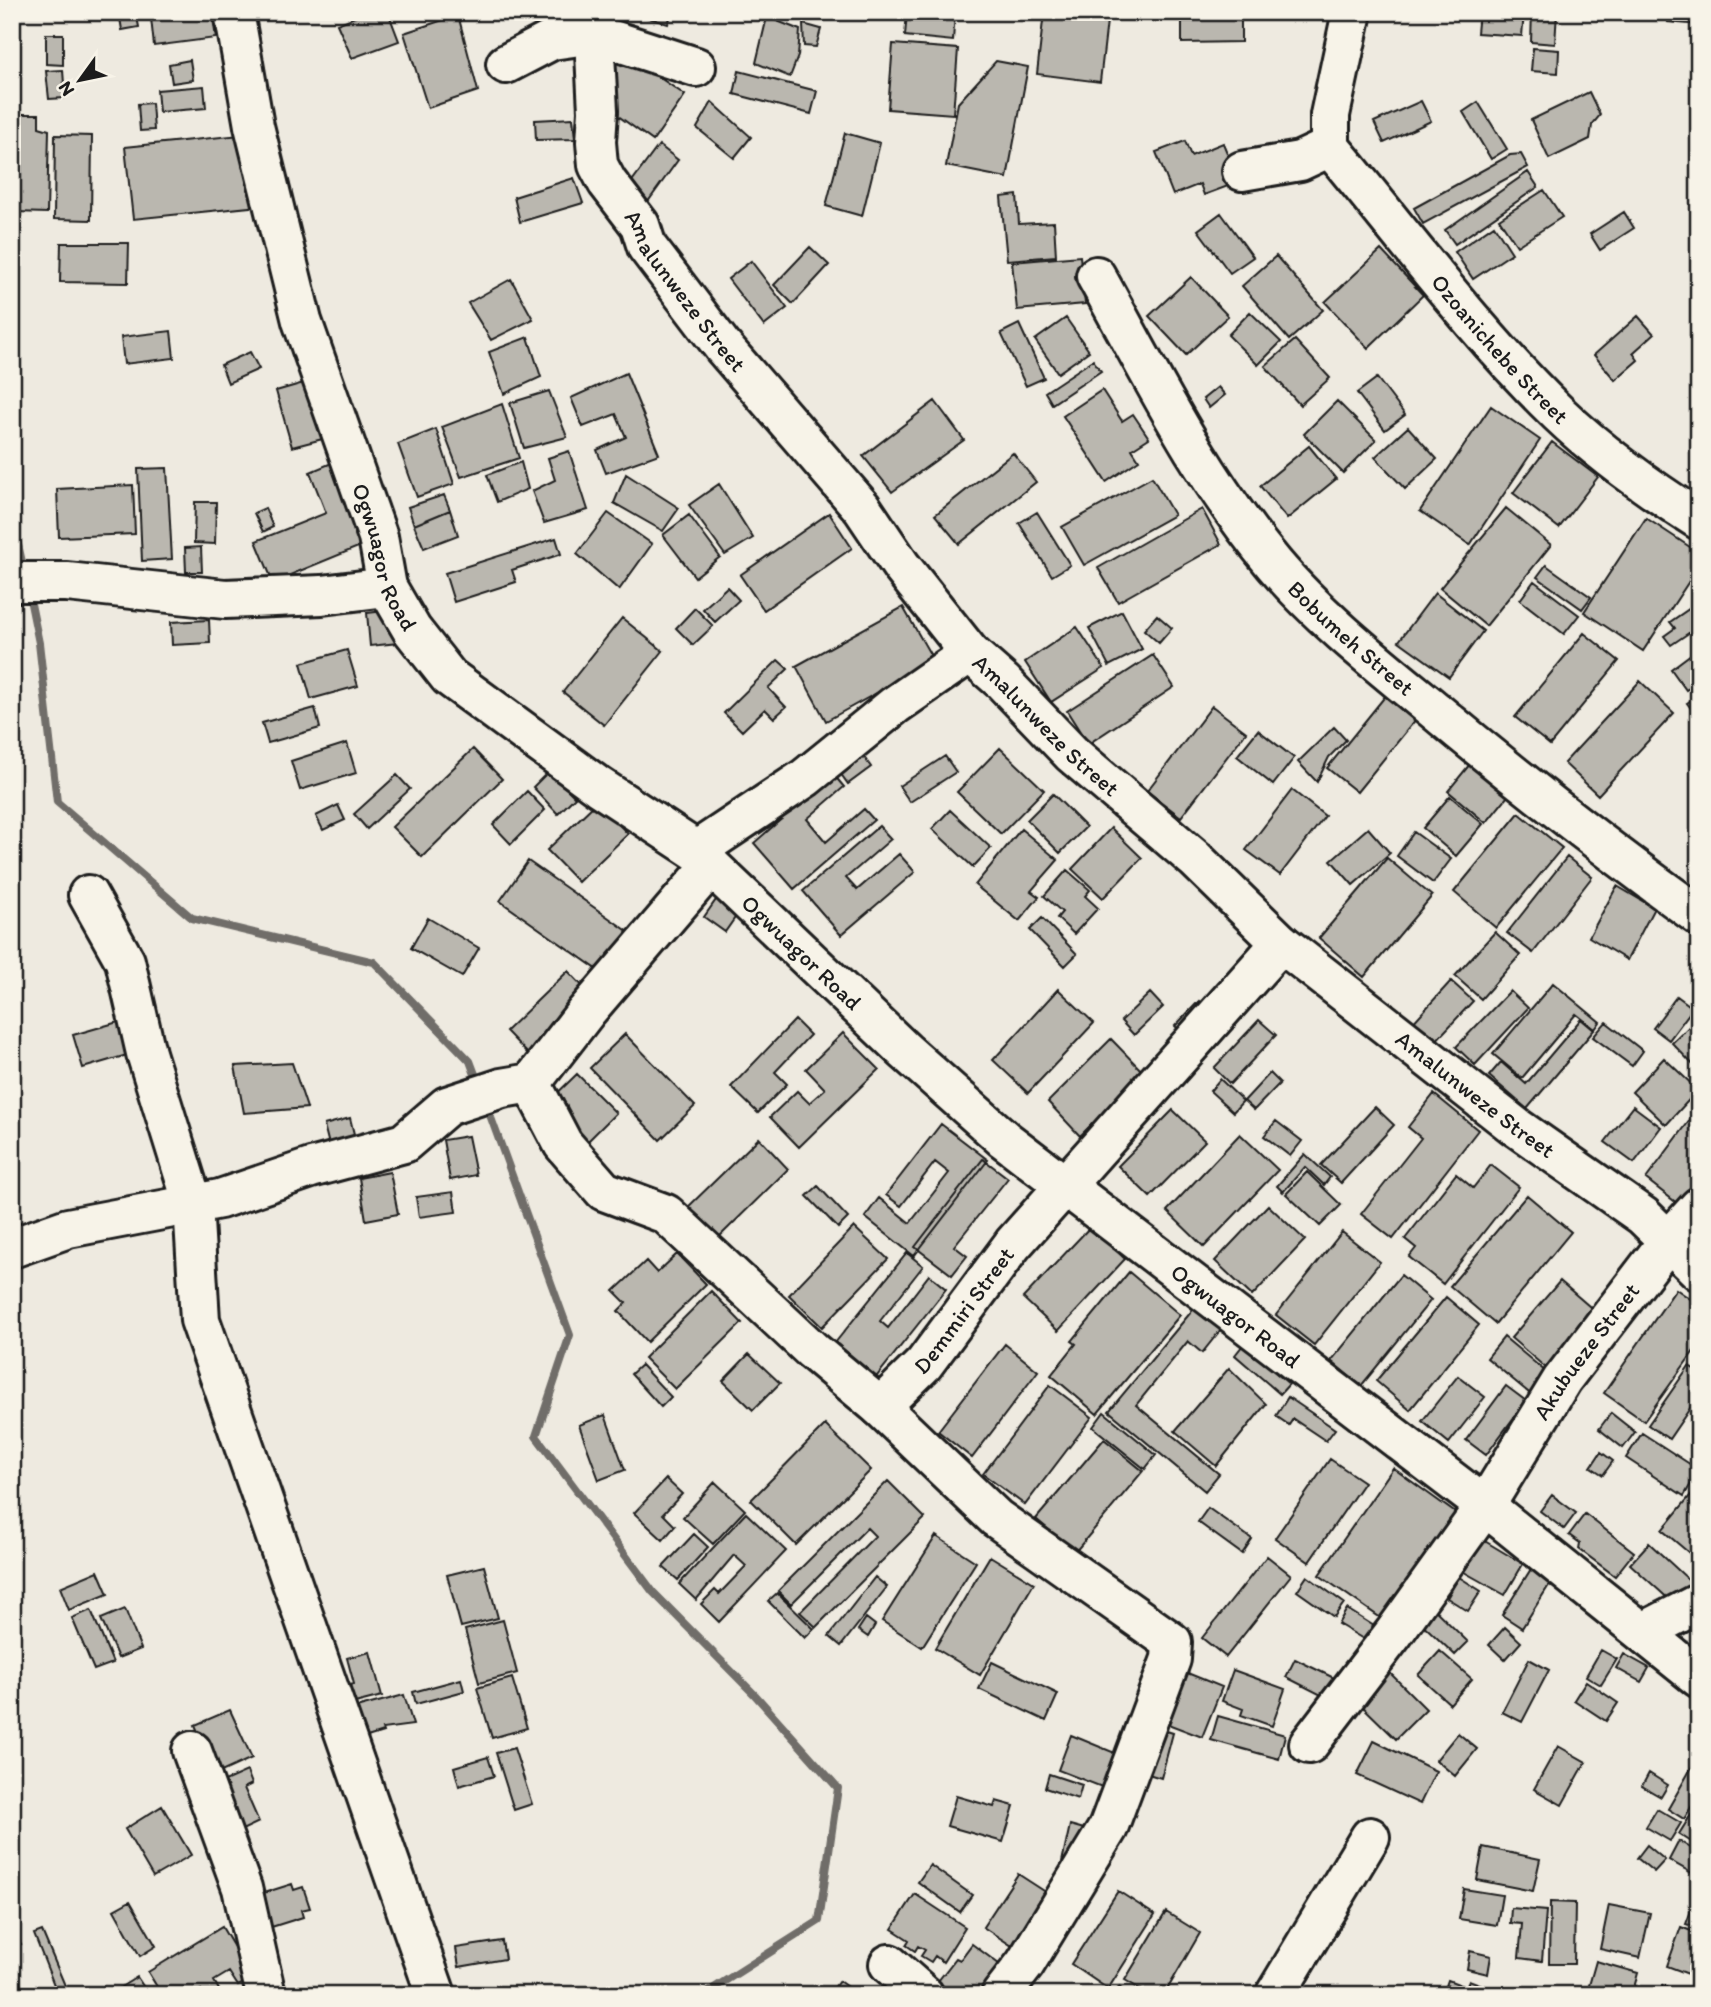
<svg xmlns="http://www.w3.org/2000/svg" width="1711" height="2007" font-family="Itim,sans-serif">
<rect width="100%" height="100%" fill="#eeeae0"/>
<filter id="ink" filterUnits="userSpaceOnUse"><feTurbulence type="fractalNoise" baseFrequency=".0143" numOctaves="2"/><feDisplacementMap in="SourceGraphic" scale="14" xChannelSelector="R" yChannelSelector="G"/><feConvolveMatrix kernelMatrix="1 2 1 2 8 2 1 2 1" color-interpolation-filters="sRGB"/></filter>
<g filter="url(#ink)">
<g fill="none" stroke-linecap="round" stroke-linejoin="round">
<path stroke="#6f6d69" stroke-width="8" d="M12,518L24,571
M29,594L39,643L57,802L192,918L374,962L470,1061L479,1085
M486,1104L570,1335L536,1436L653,1592L755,1695L838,1788L819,1921L703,1995"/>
</g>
<path fill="#bab7af" stroke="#1c1c1c" stroke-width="2" d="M119,12H136L139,27L122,30Z
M193,12H212L216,38L154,46L151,18Z
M367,12H388L399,41L352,58L337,24Z
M630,12H672L668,24Z
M907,12H955L953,41L905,36Z
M1044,12H1108L1100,82L1037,74Z
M1241,12V42L1182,43V14Z
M1479,12H1524L1522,36L1477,33Z
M1532,12H1557L1555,44L1531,42Z
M1669,12H1699V25L1668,22Z
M458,15L478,91L428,108L404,33Z
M767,17L800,30L798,56L790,77L756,63Z
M803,24L821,29L816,47L804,46Z
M46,34H63V65L46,64Z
M610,44L685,95L653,141L592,97Z
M893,44L958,49L953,114L888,109Z
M1533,48L1559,50L1558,73L1531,71Z
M190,60L193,80L172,83L169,64Z
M996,61L1028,67L1007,178L946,166L958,103Z
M63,70L65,98L49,99L46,71Z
M739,71L817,91L811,114L734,94Z
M204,86L206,108L159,112L157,90Z
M1589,92L1600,115L1592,125L1590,139L1549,159L1531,120Z
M1421,101L1431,121L1384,143L1374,122Z
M712,102L751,137L734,158L697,128Z
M1478,102L1507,149L1491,159L1463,112Z
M152,103L154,130L140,131L138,104Z
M18,114H39V127L49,130L47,213L15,212Z
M573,118L575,139L536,140L535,120Z
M845,133L880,143L862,216L826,206Z
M250,134L259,206L133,219L125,147Z
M55,135L92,136L91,220L54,219Z
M1185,141L1191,156L1223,143L1239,182L1204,195L1200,184L1173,195L1156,152Z
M659,145L678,160L647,203L627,188Z
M1521,154L1528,167L1423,224L1414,208L1510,155Z
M1528,172L1538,187L1455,244L1445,230Z
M574,178L583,203L520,222L514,197Z
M1544,190L1562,217L1517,246L1499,219Z
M1017,195L1019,224L1054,222L1056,256L1007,260L1001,197Z
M1624,212L1634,228L1600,250L1590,234Z
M1221,213L1253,257L1230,273L1198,230Z
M1494,225L1512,253L1473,279L1455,252Z
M61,243H129L128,283L60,282Z
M810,247L829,265L793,304L774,285Z
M1381,250L1423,295L1368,348L1325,302Z
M1080,256L1085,304L1017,310L1012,262Z
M1276,256L1323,310L1289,340L1242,286Z
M751,261L787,308L764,326L728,279Z
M1191,277L1228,316L1186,355L1149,316Z
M511,279L533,319L491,340L468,303Z
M1250,312L1281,342L1258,365L1228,335Z
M1638,316L1654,334L1633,353L1638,360L1615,380L1594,355Z
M1066,318L1089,351L1058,373L1035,340Z
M1019,324L1044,378L1026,386L1001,333Z
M171,331L174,358L124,364L121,337Z
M528,337L541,377L504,394L489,352Z
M1295,340L1330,378L1300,405L1265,366Z
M250,352L259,369L228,383L221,365Z
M1093,360L1101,371L1052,404L1045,392Z
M626,373L659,454L606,473L597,450L626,437L616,414L583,427L571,398Z
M1377,378L1405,415L1385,430L1357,393Z
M314,380L330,437L292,447L276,391Z
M1218,387L1225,395L1209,408L1203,399Z
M1102,390L1122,421L1133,414L1149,438L1132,449L1139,460L1106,482L1063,416Z
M549,391L567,437L524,448L510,403Z
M935,401L964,440L892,492L863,456Z
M1337,401L1376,440L1343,473L1304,434Z
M502,404L519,458L461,477L442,427Z
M1491,406L1540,440L1470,545L1420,511Z
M1408,427L1437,459L1405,489L1375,457Z
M436,429L454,484L417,497L398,444Z
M1552,442L1598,477L1559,528L1513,493Z
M1309,446L1336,479L1287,519L1260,486Z
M569,451L588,510L544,523L532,491L555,480L548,458Z
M1013,453L1036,482L959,544L935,515Z
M334,462L368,543L273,582L256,541L326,513L310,472Z
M521,462L528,489L497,502L487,475Z
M167,468L172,559L142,561L138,469Z
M626,474L679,508L663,531L614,503Z
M1152,477L1174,515L1084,565L1062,527Z
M719,484L753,538L725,555L689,505Z
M133,485L135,534L59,537L57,489Z
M444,495L450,510L414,525L408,507Z
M195,502H216L215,544L194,543Z
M265,508L273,527L263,532L254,513Z
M1506,508L1551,545L1486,626L1440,588Z
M1202,509L1221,544L1118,602L1098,568Z
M450,510L458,535L424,548L414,525Z
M1037,512L1070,565L1052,576L1019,523Z
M608,513L652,544L619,590L577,554Z
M829,513L852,548L764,610L740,575Z
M689,515L720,557L695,577L663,535Z
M1646,518L1699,553V566L1643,651L1584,612Z
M556,538L561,554L512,570L516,582L454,602L445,573Z
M201,547L202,572H186L185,548Z
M1546,565L1591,597L1582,609L1537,577Z
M1699,577V595L1691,589Z
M1534,581L1579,615L1564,634L1520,600Z
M727,587L739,600L715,622L703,609Z
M1435,593L1483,631L1449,677L1399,641Z
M1699,602V626L1671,645L1664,636L1675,628L1670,622Z
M903,607L934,661L826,721L796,666Z
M695,608L713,626L693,645L676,628Z
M394,610L398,643L370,646L367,613Z
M1122,611L1142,649L1109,666L1089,628Z
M1157,615L1172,628L1159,643L1144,630Z
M622,618L663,651L604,725L563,692Z
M209,620L210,643L172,645L171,622Z
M1077,627L1104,668L1051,702L1025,662Z
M1584,633L1619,661L1550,745L1515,717Z
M1699,648V681L1686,690L1671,669Z
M347,650L358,686L311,699L301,663Z
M1153,655L1174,687L1088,744L1067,711Z
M778,660L788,669L768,688L786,707L774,718L765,709L742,731L724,713Z
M1640,681L1674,713L1598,795L1564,763Z
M1387,694L1417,718L1357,792L1327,768Z
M1699,695V719L1687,703Z
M1212,706L1246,732L1181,817L1147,791Z
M315,708L320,728L268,743L262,723Z
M1334,727L1346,740L1329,757L1317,782L1298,762Z
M1258,730L1294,758L1273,785L1237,756Z
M347,743L356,773L300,790L291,761Z
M1000,748L1044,790L1001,834L957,792Z
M473,749L502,779L422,857L392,827Z
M861,753L871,767L848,784L838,770Z
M945,756L956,772L910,802L899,786Z
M1470,764L1508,796L1486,823L1448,791Z
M549,771L575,797L558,814L533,787Z
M833,774L844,787L807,819L826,842L864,809L874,820L794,889L754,843Z
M397,775L410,789L367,829L354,814Z
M1292,790L1325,816L1280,875L1246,850Z
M527,791L545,810L511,844L493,825Z
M1053,794L1086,827L1060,853L1027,820Z
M1450,796L1483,824L1456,856L1423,828Z
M597,802L628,834L578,882L547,850Z
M338,805L345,820L323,830L316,816Z
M950,810L991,848L973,867L932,829Z
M1519,813L1562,848L1496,928L1454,892Z
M879,826L891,839L846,878L857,890L899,854L915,872L841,935L803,891Z
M1111,828L1142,858L1103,898L1072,869Z
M1368,828L1390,853L1353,885L1331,860Z
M1021,829L1058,860L1031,891L1039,897L1019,921L975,885Z
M1414,832L1451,859L1433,883L1397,856Z
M1567,857L1592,877L1533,953L1507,933Z
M1387,858L1432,896L1364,977L1319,938Z
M528,861L629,932L601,972L500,901Z
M1067,870L1090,890L1085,896L1098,908L1074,934L1057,918L1062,912L1044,896Z
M1617,886L1654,908L1627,960L1589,937Z
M718,897L739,912L725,932L704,917Z
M428,918L479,948L462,977L411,948Z
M1042,918L1077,954L1065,966L1030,930Z
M1495,932L1520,955L1481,999L1455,976Z
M568,971L593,997L531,1057L506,1031Z
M1451,981L1473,1001L1431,1046L1410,1026Z
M1553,983L1600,1022L1595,1029L1576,1014L1522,1078L1493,1054Z
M1058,989L1094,1023L1028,1093L993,1060Z
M1510,991L1528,1008L1475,1065L1456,1047Z
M1150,993L1163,1007L1134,1035L1121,1021Z
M1677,996L1693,1008L1669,1040L1653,1028Z
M1199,1001L1211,1012L1187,1037L1175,1026Z
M1581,1019L1594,1030L1527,1109L1489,1076L1501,1062L1526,1084Z
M795,1020L810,1035L775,1072L787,1084L758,1113L731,1087Z
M1259,1020L1276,1035L1230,1084L1214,1068Z
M1695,1021L1699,1025V1071L1672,1043Z
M118,1022L127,1055L83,1068L73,1035Z
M1606,1022L1643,1051L1632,1066L1593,1037Z
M843,1033L879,1069L799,1147L770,1117L797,1091L809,1103L825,1089L806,1069Z
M625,1034L695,1106L660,1140L590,1068Z
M1111,1039L1144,1073L1080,1136L1048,1102Z
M1664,1058L1698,1090L1666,1125L1632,1092Z
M292,1063L307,1108L244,1113L235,1066Z
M1270,1073L1280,1083L1254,1110L1244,1101Z
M577,1074L616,1113L584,1145L545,1105Z
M1220,1079L1243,1101L1233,1112L1210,1091Z
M1434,1094L1478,1130L1393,1239L1361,1214L1421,1138L1408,1127Z
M1633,1106L1661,1127L1634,1163L1605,1142Z
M1375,1107L1394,1125L1341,1183L1321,1165Z
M1699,1108V1195L1687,1211L1646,1179Z
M1173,1110L1205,1141L1150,1197L1118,1166Z
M350,1118L358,1150L332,1157L324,1125Z
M1276,1121L1302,1141L1290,1156L1264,1136Z
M941,1124L988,1160L914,1256L865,1217L879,1198L910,1223L949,1173L935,1162L901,1206L886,1195Z
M1240,1134L1278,1170L1204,1247L1167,1211Z
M468,1136L476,1175L450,1180L443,1140Z
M759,1138L788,1169L714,1242L684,1211Z
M1305,1154L1330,1177L1324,1185L1305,1167L1283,1192L1277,1186Z
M983,1159L1008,1178L954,1246L967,1256L952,1275L915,1247Z
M1491,1165L1519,1187L1443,1284L1409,1257L1416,1248L1405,1239L1456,1174L1473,1188Z
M390,1172L398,1214L366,1220L359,1178Z
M1307,1172L1341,1205L1320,1226L1286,1194Z
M818,1186L848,1218L838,1228L807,1196Z
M453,1192L456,1212L419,1217L416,1197Z
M1527,1195L1571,1232L1495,1324L1450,1286Z
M1268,1205L1305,1240L1252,1296L1215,1261Z
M1091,1226L1125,1259L1058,1331L1023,1298Z
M854,1227L888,1259L822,1327L789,1295Z
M1342,1232L1380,1262L1314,1345L1276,1315Z
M907,1253L923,1266L880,1321L888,1328L929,1275L946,1289L873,1381L831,1348Z
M677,1254L706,1284L647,1342L618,1311L626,1303L614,1291L646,1261L657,1273Z
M1129,1272L1180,1315L1097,1414L1051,1375L1076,1344L1072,1341Z
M1401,1275L1431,1300L1361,1386L1331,1361Z
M1560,1281L1597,1313L1554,1375L1511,1338Z
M1676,1289L1699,1305V1344L1644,1421L1604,1393Z
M711,1291L742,1323L675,1389L644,1358Z
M1446,1297L1479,1325L1410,1410L1376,1381Z
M1196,1306L1222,1328L1202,1353L1188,1341L1136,1405L1219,1474L1205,1491L1109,1411Z
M1504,1337L1558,1382L1540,1402L1487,1358Z
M1005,1344L1038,1371L972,1458L938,1431Z
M1243,1345L1289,1384L1280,1394L1235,1355Z
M749,1354L780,1383L753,1410L723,1381Z
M641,1365L671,1397L661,1407L631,1374Z
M1689,1366L1699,1372V1395L1669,1439L1648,1425Z
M1229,1368L1266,1404L1216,1466L1175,1431Z
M1458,1376L1485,1397L1449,1443L1422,1421Z
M1050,1385L1092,1417L1025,1505L983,1474Z
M1506,1386L1526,1401L1486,1455L1466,1440Z
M1288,1397L1335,1429L1326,1441L1293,1419L1289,1425L1276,1416Z
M1104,1412L1156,1455L1145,1469L1093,1427Z
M1611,1413L1635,1432L1623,1448L1599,1429Z
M605,1415L625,1470L599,1480L579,1425Z
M825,1425L871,1470L796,1545L751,1500Z
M1642,1433L1699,1470L1684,1496L1626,1458Z
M1104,1439L1143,1471L1075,1552L1036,1519Z
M1601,1452L1613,1461L1603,1475L1591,1467Z
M1330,1459L1364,1482L1309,1562L1275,1538Z
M1393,1468L1461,1517L1388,1623L1319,1575Z
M666,1479L682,1494L663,1514L675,1526L663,1540L634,1513Z
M888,1481L925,1518L816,1627L800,1612L875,1536L867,1528L791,1604L778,1591Z
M715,1482L745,1510L713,1544L683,1517Z
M1699,1485V1554L1695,1558L1662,1530Z
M1552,1495L1576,1513L1564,1529L1540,1511Z
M1208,1508L1252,1539L1242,1554L1198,1522Z
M746,1513L786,1551L719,1622L701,1604L715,1590L719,1594L746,1566L734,1555L696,1600L679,1584Z
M1585,1514L1634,1552L1615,1576L1579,1549L1580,1543L1569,1535Z
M694,1534L708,1547L678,1580L663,1567Z
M936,1536L976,1562L922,1647L882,1621Z
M1483,1540L1523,1564L1505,1595L1464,1572Z
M1649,1543L1691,1582L1673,1603L1630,1564Z
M990,1556L1034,1583L980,1675L935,1648Z
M1267,1556L1291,1575L1226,1657L1202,1638Z
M484,1566L498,1618L461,1627L447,1575Z
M1531,1569L1551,1582L1522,1628L1502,1615Z
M98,1571L108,1594L69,1610L60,1587Z
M1307,1576L1344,1603L1334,1617L1297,1591Z
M875,1577L887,1587L841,1646L829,1636Z
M1459,1577L1481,1591L1468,1611L1447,1598Z
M777,1593L814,1629L805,1638L768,1601Z
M1429,1604L1468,1642L1455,1655L1416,1618Z
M125,1609L141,1649L118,1658L101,1619Z
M1347,1609L1374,1626L1365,1640L1338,1624Z
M91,1610L113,1663L94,1670L72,1618Z
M866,1618L875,1625L868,1637L858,1630Z
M503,1620L517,1673L479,1683L465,1630Z
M1505,1627L1521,1642L1505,1660L1489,1645Z
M1601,1650L1617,1659L1601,1685L1586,1676Z
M1440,1651L1472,1679L1450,1704L1418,1675Z
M370,1652L382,1696L351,1704L346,1686L354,1684L347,1658Z
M1624,1654L1649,1668L1641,1682L1616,1668Z
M1295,1659L1336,1679L1327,1698L1286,1677Z
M1529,1659L1549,1670L1522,1722L1502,1712Z
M992,1662L1058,1694L1046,1721L979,1689Z
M1180,1670L1222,1687L1202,1737L1160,1721Z
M1233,1670L1285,1689L1272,1726L1241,1715L1243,1709L1222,1701Z
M1387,1670L1426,1709L1396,1739L1357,1701Z
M512,1678L527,1728L492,1738L477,1688Z
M461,1679L464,1691L416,1704L413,1692Z
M1586,1681L1618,1703L1606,1721L1574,1700Z
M404,1695L413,1725L382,1729L383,1732L364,1738L356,1708Z
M230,1710L252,1758L217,1774L195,1725Z
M1218,1716L1285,1735L1279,1759L1211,1740Z
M1157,1728L1173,1733L1161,1778L1145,1773Z
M1458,1733L1477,1749L1455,1776L1436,1760Z
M1071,1735L1115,1753L1102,1787L1058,1770Z
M1374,1741L1436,1771L1420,1804L1357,1775Z
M1558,1746L1586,1762L1562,1805L1534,1789Z
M514,1748L532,1804L514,1810L496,1753Z
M488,1757L494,1776L459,1786L454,1767Z
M1697,1758L1699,1794L1684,1819L1668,1809Z
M247,1771L252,1784L244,1788L259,1822L240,1831L218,1784Z
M1649,1773L1668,1785L1661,1797L1642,1786Z
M1049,1774L1082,1785L1078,1799L1045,1788Z
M956,1796L994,1807L996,1801L1014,1806L1003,1842L947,1826Z
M1699,1802V1841L1696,1845L1679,1834Z
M162,1806L191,1855L153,1877L125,1829Z
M1657,1809L1681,1823L1670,1841L1646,1827Z
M1070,1825L1084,1829L1076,1865L1062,1862Z
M1679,1841L1699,1853V1877L1669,1860Z
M1647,1845L1665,1860L1654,1872L1637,1858Z
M1483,1847L1540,1859L1533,1891L1477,1880Z
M930,1865L972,1895L960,1912L918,1882Z
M1018,1874L1058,1900L1023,1953L983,1927Z
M292,1884L294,1890L303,1887L310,1908L301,1910L303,1917L262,1930L251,1897Z
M1464,1889L1502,1895L1497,1925L1459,1919Z
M1118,1891L1155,1915L1108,1989L1071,1964Z
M915,1894L965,1927L943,1962L935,1956L931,1962L921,1956L925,1950L918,1946L915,1951L906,1945L909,1940L892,1929Z
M130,1901L156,1946L140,1956L114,1910Z
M1550,1902L1575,1903L1574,1964H1549Z
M1609,1905L1650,1913L1640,1958L1600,1949Z
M1511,1908L1546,1911L1542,1961L1519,1958L1522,1924L1510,1923Z
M1692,1908L1699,1910V1928L1686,1924Z
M12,1910L20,1924L13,1928L21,1944L12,1949Z
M1166,1912L1200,1933L1164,1995H1150L1125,1980Z
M222,1927L252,1978L238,1986L229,1972L214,1981L222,1995H203L201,1990L193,1995H162L148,1972Z
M1681,1927L1699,1934V1978L1667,1966Z
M42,1931L66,1988L67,1995H59L56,1990L34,1934Z
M502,1941L505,1959L459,1967L456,1948Z
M972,1944L1007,1970L992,1995H948L935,1985L956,1958L960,1960Z
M1470,1951L1491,1956L1488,1974L1467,1969Z
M1596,1961L1638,1973L1632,1995H1608L1588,1989Z
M137,1977L149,1995H115L113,1992Z
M1448,1980L1466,1987L1469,1980L1509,1995H1443Z
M839,1981L858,1995H829Z
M1663,1985L1686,1995H1659Z
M1119,1987L1131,1995H1114Z"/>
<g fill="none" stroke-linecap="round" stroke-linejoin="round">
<defs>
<g id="minor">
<path id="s1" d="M234,12L254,126L302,321L378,537L387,587L412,630L449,677L598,786L706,857L711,866L905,1051L1004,1139L1485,1506L1699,1678"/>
<path id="s2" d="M594,34L598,111L596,142L598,165L607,182L640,225L647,247L723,347L862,508L901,566L970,653L1003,682L1072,754L1195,859L1281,943L1516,1127L1643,1216L1699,1271"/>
<path d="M506,64L552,40L594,34L696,67"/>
<path id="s3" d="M1330,147C1403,234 1478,336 1559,414C1601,454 1650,489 1699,520"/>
<path d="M1242,171L1300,161L1330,147V115L1352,12"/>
<path id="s4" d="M1096,276C1151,375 1201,477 1274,564C1316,614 1376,662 1427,704C1515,778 1605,848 1699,916"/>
<path d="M12,582H67L225,599L322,595L387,587"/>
<path d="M697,850L805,778L895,705L970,653"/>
<path d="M88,895L125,961L146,1053L193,1204L200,1320L436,1995"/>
<path d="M531,1083L563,1144L604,1191L666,1214L813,1351L880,1407"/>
<path d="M12,1248L68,1228L220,1199L311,1168L404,1143L447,1106L502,1088L531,1083L586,1012L711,866"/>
<path d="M1643,1632L1699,1603"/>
<path id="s5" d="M1309,1744L1394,1633L1485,1506L1562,1380L1669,1240L1699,1207"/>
<path d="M192,1751L242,1888L266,1995"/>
<path d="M889,1964L924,1995"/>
<path id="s6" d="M1001,1995L1025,1964L1108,1828L1171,1659L1172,1642L996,1518L880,1407L924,1364L1013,1244L1281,943"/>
<path d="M1275,1995L1370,1837"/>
</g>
</defs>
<use href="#minor" stroke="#1c1c1c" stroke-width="44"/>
<use href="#minor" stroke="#f7f3e8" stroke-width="38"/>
</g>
</g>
<g text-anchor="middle" stroke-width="6" stroke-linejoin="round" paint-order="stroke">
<g font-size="23" fill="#1c1c1c" stroke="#f7f3e8">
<text dy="8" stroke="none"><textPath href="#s2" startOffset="285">Amalunweze Street</textPath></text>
<text dy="8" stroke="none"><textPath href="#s3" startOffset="264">Ozoanichebe Street</textPath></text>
<text dy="8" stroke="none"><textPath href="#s1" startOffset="567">Ogwuagor Road</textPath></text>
<text dy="8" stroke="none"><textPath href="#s4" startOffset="446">Bobumeh Street</textPath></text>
<text dy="8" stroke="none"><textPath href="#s2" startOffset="852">Amalunweze Street</textPath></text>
<text dy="8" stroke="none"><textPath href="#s1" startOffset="1155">Ogwuagor Road</textPath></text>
<text dy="8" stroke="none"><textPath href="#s2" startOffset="1419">Amalunweze Street</textPath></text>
<text dy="8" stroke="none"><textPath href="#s6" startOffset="900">Demmiri Street</textPath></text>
<text dy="8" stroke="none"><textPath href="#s1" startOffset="1722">Ogwuagor Road</textPath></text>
<text dy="8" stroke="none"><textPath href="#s5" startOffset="481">Akubueze Street</textPath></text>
</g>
</g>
<rect width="1711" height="2007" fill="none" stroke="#f7f3e8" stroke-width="42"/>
<rect x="21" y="21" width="1669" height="1965" fill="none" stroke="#1c1c1c" stroke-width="2.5" filter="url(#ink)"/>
<g transform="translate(80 80) rotate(237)" stroke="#f7f3e8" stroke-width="5" paint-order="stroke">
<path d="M0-5L12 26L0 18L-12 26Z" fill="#1c1c1c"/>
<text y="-10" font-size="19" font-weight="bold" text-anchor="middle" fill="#1c1c1c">N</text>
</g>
</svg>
